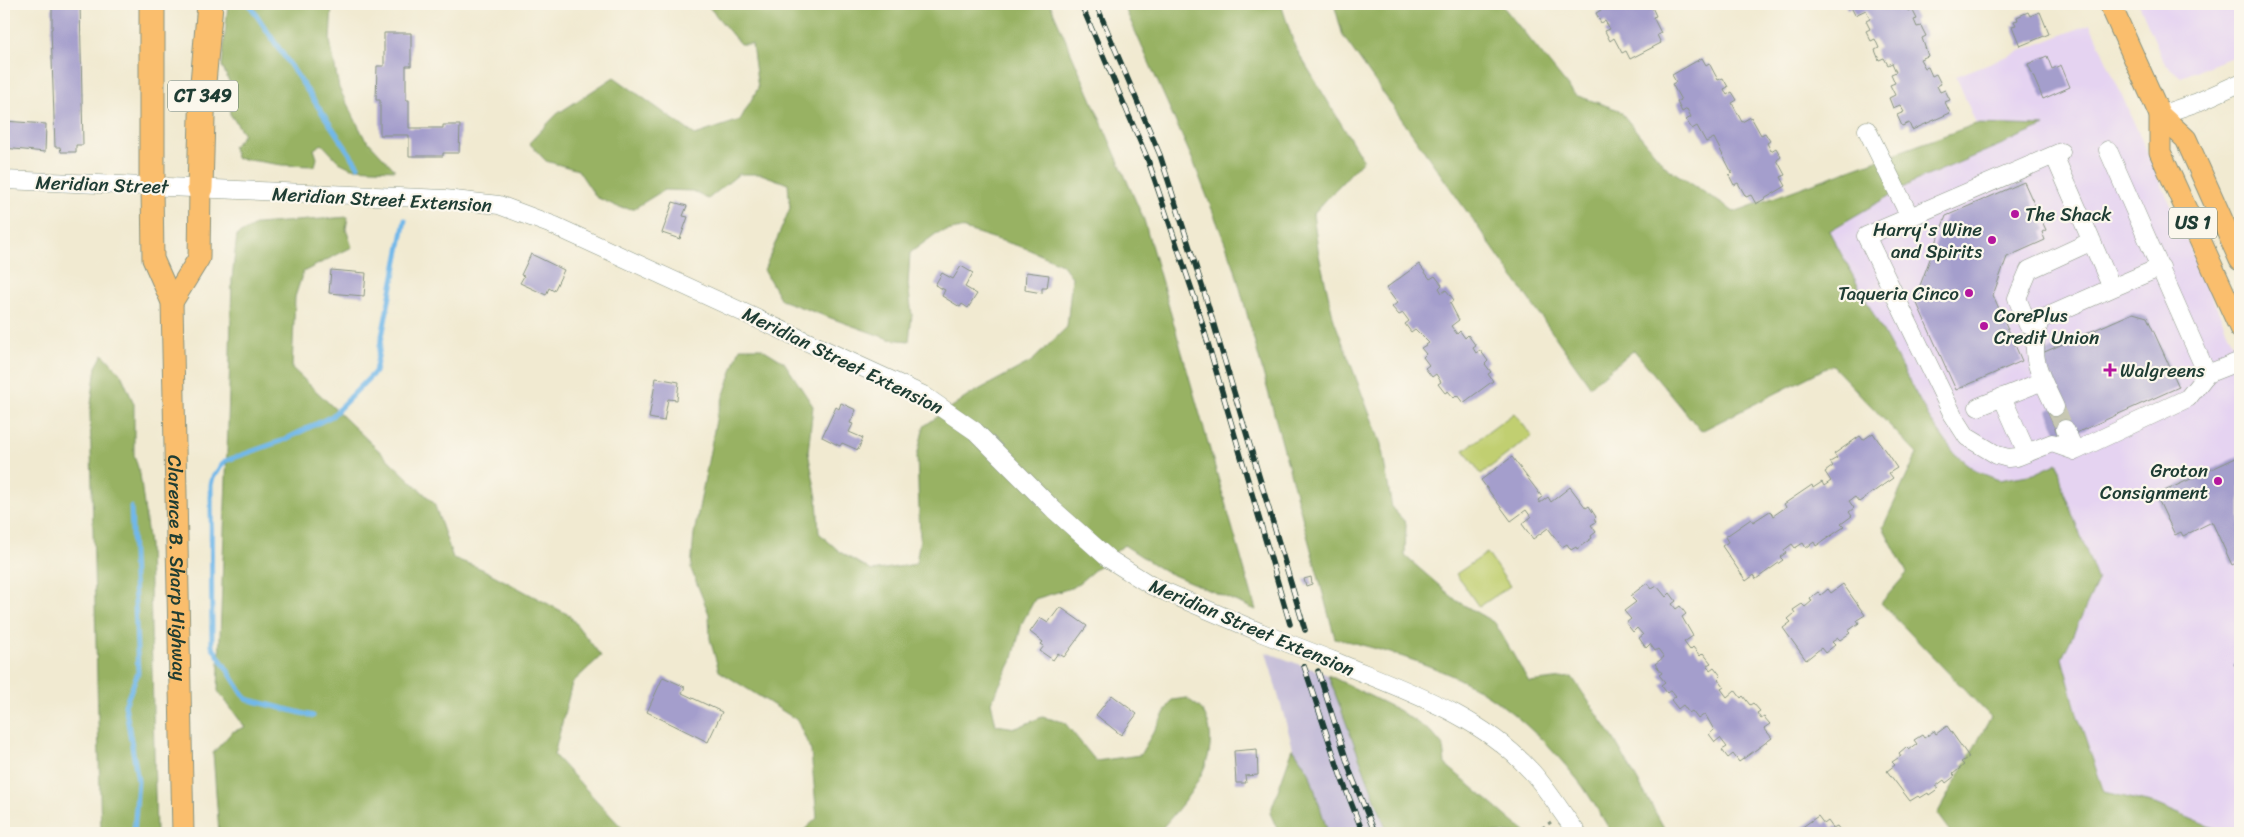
<svg xmlns="http://www.w3.org/2000/svg" width="2244" height="837" font-family="Sriracha,sans-serif">
<rect width="100%" height="100%" fill="#fbf7ec"/>
<filter id="ink" filterUnits="userSpaceOnUse"><feTurbulence type="fractalNoise" baseFrequency=".02" numOctaves="2"/><feDisplacementMap in="SourceGraphic" scale="10" xChannelSelector="R" yChannelSelector="G"/><feConvolveMatrix kernelMatrix="1 2 1 2 8 2 1 2 1" color-interpolation-filters="sRGB"/></filter>
<filter id="wash" filterUnits="userSpaceOnUse"><feTurbulence type="fractalNoise" baseFrequency=".0096" numOctaves="4" result="noise"/><feDisplacementMap in="SourceGraphic" scale="20" xChannelSelector="R" yChannelSelector="G"/><feGaussianBlur stdDeviation="1.12" result="paint"/><feColorMatrix in="noise" values="0 0 0 0 0 0 0 0 0 0 0 0 0 0 0 0 0 1.4 0 .05"/><feComposite in="paint" operator="in"/></filter>
<g filter="url(#wash)">
<rect width="100%" height="100%" fill="#f1ead1"/>
<path fill="#e5d3f1" d="M2139,4H2240V54L2181,77L2165,64Z
M2090,24L2240,360V833H2225L2155,804L2105,792L2078,717L2062,658L2098,581L2063,490L2058,464L2034,474L1999,480L1976,471L1955,454L1929,418L1828,231L1913,182L2043,126L1976,124L1956,76Z"/>
<path fill="#c7c0d9" d="M1266,652L1328,675L1388,833H1328L1309,772L1293,748Z"/>
<path fill="#c1cf71" stroke="#708652" d="M1514,413L1532,436L1481,474L1464,450Z
M1487,553L1510,586L1479,607L1456,574Z"/>
<path fill="#98b263" stroke="#5c784c" d="M228,4H332L330,41L339,88L364,137L395,170L351,168L339,162L322,144L314,149L317,158L315,166L282,165L236,158L233,147L244,134L230,114L229,101L232,88L222,66Z
M711,4H1050L1144,220L1256,610L1164,571L1124,545L1074,587L1035,599L1022,623L1013,658L991,702L996,725L1016,728L1042,717L1064,722L1096,761L1140,755L1172,700L1187,698C1191,702 1199,706 1202,710C1229,755 1185,801 1158,833H801L817,818L811,751L797,720L719,671L710,639L709,614L691,569L694,534L717,415L740,348H761L784,362L813,406L808,452L817,498L819,533L840,552L872,571L916,564L920,538L917,456L924,426L971,394L1032,361L1067,327L1072,277L1062,264L1025,248L961,228L937,233L910,253L908,285L912,315L909,341L889,339L781,300L764,270L790,208L788,184L761,174H739L708,199L692,191L664,190L633,209L618,207L596,197L578,170L546,161L529,143L557,114L614,77L695,135L740,120L758,88L752,44H740L709,7Z
M1123,4H1281L1295,47L1363,160L1313,214L1319,255L1334,320L1381,444L1392,508L1406,523L1405,556L1457,601L1495,623L1529,682L1572,677L1614,739L1667,833H1612C1599,813 1588,791 1572,773C1543,738 1506,703 1465,682C1424,661 1379,649 1335,638L1234,266L1194,163Z
M1334,4H1501L1575,95L1619,110L1666,167L1734,212L1976,124L2045,126L1913,182L1829,231L1929,418L1955,454L1976,471L1999,480L2034,474L2058,463L2063,490L2098,581L2062,658L2078,717L2104,792L2155,804L2225,833H1951L1937,814L1991,717L1881,603L1907,573L1883,527L1917,454L1832,365L1701,431L1634,350L1590,386L1343,36Z
M348,217L346,229L352,247L303,272L295,297L292,368L434,503L453,558L482,569L569,615L601,656L572,683L554,755L625,831L631,833H219L213,753L232,732L245,727L218,691L228,425L232,279L237,235L257,224Z
M103,354L121,374L134,404V455L140,474L149,545L156,833H101L90,412L96,367Z
M1328,675L1398,710L1431,732L1443,746L1445,764L1526,833H1388Z
M1293,748L1309,772L1328,833H1279L1270,813Z"/>
<g fill="none" stroke-linecap="round" stroke-linejoin="round">
<path stroke="#71b8e9" stroke-width="5" d="M249,4L358,166
M131,507L138,673L125,705L138,781L134,833
M313,716L246,699L212,646L211,485L213,477L225,461L284,440L332,416L375,372L405,220"/>
</g>
<g id="blocks">
<path fill="#a49ecc" d="M52,4H80L83,145H76V152H61L60,147H55L51,29H52Z
M1598,4H1646L1648,8L1652,7L1656,16L1653,17L1661,33L1657,35L1661,43L1630,59L1626,51L1622,53L1614,38L1610,41L1605,31L1610,29L1605,21L1601,23L1596,13L1601,10Z
M1845,4H1904L1908,11L1912,9L1917,19L1914,20L1917,27L1921,26L1926,36L1922,38L1928,56L1920,59L1925,68L1928,67L1932,76L1936,74L1941,84L1937,86L1940,92L1945,90L1950,100L1945,102L1950,113L1912,130L1909,123L1902,126L1897,115L1904,112L1900,105L1893,108L1889,98L1895,95L1890,85L1895,83L1891,74L1896,72L1892,63L1888,65L1884,58L1879,60L1875,50L1879,48L1875,39L1871,41L1866,31L1870,29L1866,21L1870,19L1866,10L1855,15L1851,7L1847,9Z
M2028,12L2030,16L2040,12L2049,34L2020,46L2012,26L2016,25L2014,21L2018,20L2017,17Z
M384,33H411V66H406V100H409V128H443V125H460L459,153H443V156H409V135H380V100H376L377,66H384Z
M2047,56L2052,69L2061,65L2070,87L2043,99L2028,64Z
M1702,58L1706,65L1709,63L1718,80L1723,78L1728,87L1724,89L1727,95L1732,92L1737,100L1732,103L1742,122L1751,117L1761,135L1765,133L1770,141L1767,143L1771,151L1776,148L1781,157L1777,160L1785,175L1781,177L1786,186L1756,204L1751,195L1746,197L1738,183L1734,185L1729,175L1732,173L1714,138L1706,142L1697,126L1692,129L1686,120L1691,117L1687,109L1682,112L1677,102L1681,100L1672,84L1676,82L1672,75Z
M4,121L46,124L45,152L4,148Z
M2024,182L2046,230L2042,232L2045,240L2007,257L1993,295L2022,361L1956,390L1915,299L1946,216Z
M673,202L687,206L683,216L688,217L680,239L662,233Z
M531,254L564,270L554,291L549,288L546,295L520,283L524,276L521,275Z
M1419,264L1430,279L1435,276L1442,285L1439,288L1442,293L1446,290L1454,300L1450,303L1459,320L1451,326L1457,334L1460,331L1465,338L1468,335L1476,346L1473,348L1476,353L1480,350L1488,361L1485,364L1491,372L1488,374L1493,381L1463,403L1457,395L1454,398L1448,391L1445,393L1438,384L1441,382L1436,374L1432,377L1425,368L1429,365L1423,357L1426,354L1421,348L1429,343L1415,329L1411,332L1405,324L1409,321L1403,313L1399,315L1392,307L1397,303L1386,288Z
M961,266L973,273L965,287L977,294L968,308L962,304L960,307L942,296L945,290L935,285L942,273L953,279Z
M331,270L366,273L364,296L329,293Z
M1026,272L1049,275L1047,288H1042V293L1025,290Z
M2133,313L2147,317L2179,387L2076,433L2073,426L2057,433L2047,411L2062,403L2040,354Z
M656,378L679,382L677,400L668,399L664,421L649,418Z
M841,403L856,410L850,423L853,424L849,432L863,438L858,450L842,443L840,446L822,437L836,407L839,409Z
M1873,433L1897,468L1889,473L1893,478L1859,502L1855,497L1849,501L1854,508L1849,512L1852,516L1841,524L1844,527L1816,546L1814,542L1806,548L1803,543L1795,548L1792,544L1784,550L1786,553L1780,557L1783,560L1756,579L1754,575L1746,581L1722,546L1728,542L1725,537L1751,519L1753,522L1770,511L1773,516L1786,507L1784,504L1812,485L1813,488L1822,482L1824,486L1831,481L1825,472L1833,466L1830,462L1837,458L1834,454L1860,436L1863,440Z
M1512,457L1542,497L1538,500L1540,503L1548,497L1551,502L1570,487L1586,508L1589,506L1596,517L1594,519L1596,522L1591,525L1596,532L1591,536L1592,538L1577,549L1576,547L1571,550L1567,544L1562,547L1548,528L1533,539L1522,524L1531,517L1526,510L1511,521L1481,480Z
M2238,457L2240,462V561L2232,565L2212,522L2183,536L2181,532L2175,535L2156,495Z
M1311,577L1312,584L1306,586L1304,579Z
M1647,583L1652,589L1657,586L1666,597L1670,593L1676,601L1672,604L1676,609L1680,606L1686,614L1682,617L1693,636L1684,642L1690,650L1693,647L1700,656L1703,653L1711,663L1707,665L1710,670L1714,667L1721,676L1718,679L1724,687L1721,689L1727,697L1735,690L1741,698L1743,696L1750,705L1753,703L1760,711L1757,713L1761,719L1764,717L1770,724L1764,728L1772,738L1739,762L1733,754L1728,758L1722,750L1727,747L1720,738L1715,742L1709,734L1714,730L1705,714L1698,719L1692,711L1689,713L1683,705L1678,709L1671,700L1676,696L1671,690L1667,693L1661,685L1665,682L1659,675L1662,673L1655,664L1664,657L1658,649L1655,651L1650,644L1646,648L1639,638L1643,635L1637,628L1633,632L1626,623L1631,619L1624,611L1636,602L1630,596Z
M1843,584L1865,615L1857,620L1859,623L1848,631L1850,633L1840,640L1838,638L1832,642L1835,645L1825,653L1821,648L1806,660L1783,628L1791,622L1788,619L1795,613L1793,610L1802,604L1805,607L1812,601L1810,598L1818,592L1821,595L1828,589L1831,593Z
M1060,607L1087,626L1064,657L1058,653L1053,660L1040,651L1044,646L1041,644L1043,642L1030,632L1040,618L1048,623Z
M2240,660V673L2234,664Z
M663,677L685,687L682,693L722,712L708,742L647,712Z
M1112,695L1137,714L1121,735L1096,715Z
M1947,726L1969,757L1961,762L1964,765L1953,774L1955,776L1946,783L1944,780L1936,786L1939,788L1929,795L1928,793L1920,798L1918,796L1910,801L1887,771L1895,765L1892,762L1901,756L1899,753L1906,747L1909,750L1917,744L1914,740L1922,735L1924,738L1934,731L1936,734Z
M1257,749L1258,775L1245,776L1246,783H1236L1234,751Z
M1818,816L1824,824L1828,821L1833,828L1837,826L1842,833H1794Z"/>
</g>
</g>
<g filter="url(#ink)">
<use href="#blocks" fill-opacity="0" stroke="#889482" stroke-width="1"/>
<g fill="none" stroke-linecap="round" stroke-linejoin="round">
<path stroke="#c7c7b2" stroke-width="18" stroke-dasharray="18 9" stroke-linecap="butt" d="M2055,407L2065,429"/>
<defs>
<path id="minor" d="M2160,115L2198,102L2240,83
M1867,130L1910,217
M2108,150L2207,374
M2061,152L1866,236L1953,415L1967,437L1997,455L2008,458L2017,457L2052,443L2075,451L2188,398L2207,374L2240,361
M2054,155L2112,288L2161,267
M4,180L445,199L499,205L555,226L923,395L975,431L1054,510L1109,559L1152,586L1262,633
M2092,241L2029,270L2017,298L2028,325L2112,288
M2040,320C2028,358 2039,372 2055,407
M2002,397L2027,453
M1978,407L2043,381
M2065,429L2075,451
M1334,661C1403,690 1480,714 1532,772C1548,790 1562,813 1577,833"/>
<g id="major">
<path d="M2110,4L2160,115L2186,139L2240,260"/>
<path d="M2160,115V152L2240,328"/>
<path id="s1" d="M152,186L153,259L172,302L183,833"/>
<path d="M172,302L199,258L200,188"/>
</g>
<path id="highway" d="M152,4V186
M200,188L203,83L210,4"/>
</defs>
<use href="#minor" stroke="#889482" stroke-width="19"/>
<use href="#major" stroke="#889482" stroke-width="23"/>
<use href="#highway" stroke="#889482" stroke-width="27"/>
<path stroke="#889482" stroke-width="3" stroke-dasharray="4 4" stroke-linecap="butt" d="M1535,833L1551,822"/>
<use href="#minor" stroke="#fff" stroke-width="18"/>
<use href="#major" stroke="#fabe6d" stroke-width="21"/>
<use href="#highway" stroke="#fabe6d" stroke-width="25"/>
<defs>
<path id="rail" d="M1081,4L1148,160L1195,299L1290,624
M1096,4L1160,155L1205,295L1305,630
M1304,666L1341,777L1363,833
M1318,671L1351,774L1375,833"/>
</defs>
<use href="#rail" stroke="#1f3d34" stroke-width="5.5"/>
<use href="#rail" stroke="#fbf7ec" stroke-width="4" stroke-dasharray="11" stroke-linecap="butt"/>
<defs>
<path id="minor-bridge" d="M1262,633L1334,661"/>
</defs>
<use href="#minor-bridge" stroke="#889482" stroke-width="19" stroke-linecap="butt"/>
<use href="#minor-bridge" stroke="#fff" stroke-width="18"/>
</g>
</g>
<g fill="#b5179e" stroke="#fbf7ec" stroke-width="2">
<circle cx="2015" cy="214" r="5"/>
<circle cx="1992" cy="240" r="5"/>
<circle cx="1969" cy="293" r="5"/>
<circle cx="1984" cy="326" r="5"/>
<path d="M2107.5 362.5h5v5h5v5h-5v5h-5v-5h-5v-5h5z"/>
<circle cx="2218" cy="481" r="5"/>
</g>
<g text-anchor="middle" stroke-width="4.5" stroke-linejoin="round" paint-order="stroke">
<g fill="#fbf7ec" stroke="#61756b" stroke-width="1">
<rect x="168" y="80.5" width="70" height="31" rx="4"/>
<rect x="2169" y="207.5" width="48" height="31" rx="4"/>
</g>
<g font-size="18" font-weight="bold" fill="#1f3d34">
<text x="203" y="102">CT 349</text>
<text x="2193" y="229">US 1</text>
</g>
<g font-size="19" fill="#1f3d34" stroke="#fbf7ec">
<text transform="translate(102 184) rotate(2)" y="7">Meridian Street</text>
<text transform="translate(382 199) rotate(3)" y="7">Meridian Street Extension</text>
<text transform="translate(843 360) rotate(26)" y="7">Meridian Street Extension</text>
<text dy="7" stroke="none"><textPath href="#s1" startOffset="386">Clarence B. Sharp Highway</textPath></text>
<text transform="translate(1252 627) rotate(23)" y="7">Meridian Street Extension</text>
</g>
<g font-size="19" fill="#1f3d34" stroke="#fbf7ec" text-anchor="start">
<text x="2025" y="221">The Shack</text>
<text x="1982" y="236" text-anchor="end">Harry's Wine<tspan x="1982" dy="22">and Spirits</tspan></text>
<text x="1959" y="300" text-anchor="end">Taqueria Cinco</text>
<text x="1994" y="322">CorePlus<tspan x="1994" dy="22">Credit Union</tspan></text>
<text x="2120" y="377">Walgreens</text>
<text x="2208" y="477" text-anchor="end">Groton<tspan x="2208" dy="22">Consignment</tspan></text>
</g>
</g>
<rect width="2244" height="837" fill="none" stroke="#fbf7ec" stroke-width="20"/>
</svg>
